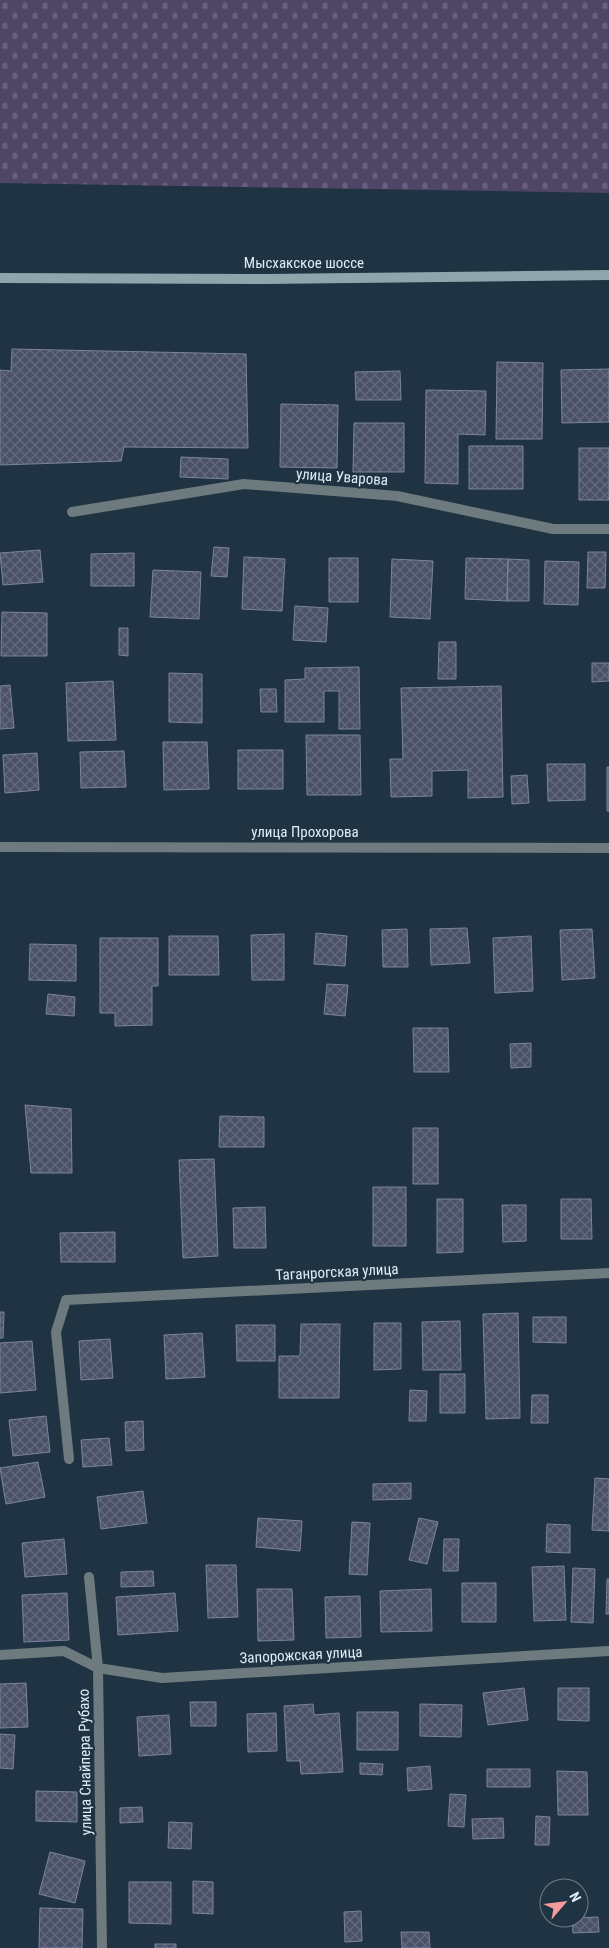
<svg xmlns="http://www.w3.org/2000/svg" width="609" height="1948" font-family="'Roboto Condensed',sans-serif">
<defs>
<pattern id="cemetery-stones" width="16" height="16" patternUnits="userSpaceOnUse" patternTransform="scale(1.25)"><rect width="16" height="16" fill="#4f4566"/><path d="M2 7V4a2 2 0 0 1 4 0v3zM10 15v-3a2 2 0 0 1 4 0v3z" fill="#68607c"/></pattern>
<pattern id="building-cross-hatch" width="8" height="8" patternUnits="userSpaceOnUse" patternTransform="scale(1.25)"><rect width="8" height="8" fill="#4a5168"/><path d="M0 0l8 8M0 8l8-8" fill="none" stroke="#646a7e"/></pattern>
</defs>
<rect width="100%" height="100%" fill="#1f3343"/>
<path fill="url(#cemetery-stones)" d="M0,0H609V193L0,183Z"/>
<path fill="url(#building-cross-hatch)" stroke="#7b849c" d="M12,349L246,354L248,448L124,447L121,461L0,465V370L11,371Z
M497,362L543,363L542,439H496Z
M609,369V422L562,423L561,370Z
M400,371L401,400H356L355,372Z
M426,390L486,391L485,435L458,434V484L425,483Z
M281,404L338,405L337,468L280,467Z
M354,423H404V472H353Z
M469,446H523V489H469Z
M579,448H609V500H579Z
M181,457L228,459V479L180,477Z
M214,547L229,548L227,577L211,576Z
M40,550L43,582L3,585L0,553Z
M588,552H606L605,588H587Z
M134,553V586H91V554Z
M244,557L285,559L282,611L242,609Z
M329,558H358V602H329Z
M466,558L508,559L507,601L465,599Z
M392,559L433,561L430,619L390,617Z
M508,559L529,560V601H507Z
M545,561L579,562L578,605L544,604Z
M153,570L201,572L199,619L150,617Z
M295,606L328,608L326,642L293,640Z
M2,612L47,613V656H1Z
M119,628H128V656L119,655Z
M439,642H456V679H438Z
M592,663H609V681L592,682Z
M359,667L360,729H339V691H324V722H285V680L305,679V668Z
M169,673L202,674V723L169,722Z
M113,681L116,740L68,741L66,683Z
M10,685L14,728L0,729V686Z
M501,686L503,797L468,798V770L432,771V796L391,797L390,759H403L401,688Z
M260,689H276L277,712H261Z
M306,735H360L361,795H307Z
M163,742H207L209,789L164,790Z
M238,750H283V789H238Z
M124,751L126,787L81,788L80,752Z
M37,753L39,790L5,793L3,755Z
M547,764H585V800L548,801Z
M607,767H609V811H607Z
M527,775L529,803L512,804L511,776Z
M467,928L470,963L431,965L430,929Z
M407,929L408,967H383L382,930Z
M592,929L595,978L562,980L560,930Z
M316,933L347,936L345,966L314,964Z
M284,934V980H252L251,935Z
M169,936H218L219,975H169Z
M531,936L533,991L495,993L493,938Z
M100,938H158V986H152V1025L115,1026V1013H100Z
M30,944L76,945V981L29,980Z
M327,984L348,985L345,1016L324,1014Z
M48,994L75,997L74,1016L46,1014Z
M413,1028H448L449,1072H414Z
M531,1043V1067L511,1068L510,1044Z
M25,1105L71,1109L72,1173H31Z
M220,1116L264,1117V1147H219Z
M413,1128H438V1184H413Z
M214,1159L218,1256L183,1258L179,1160Z
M373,1187H406V1246H373Z
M437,1199H463V1252L437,1253Z
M561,1199H591L592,1239H561Z
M502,1205H526V1241L503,1242Z
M265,1207L266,1248H234L233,1208Z
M115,1232V1262H61L60,1233Z
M0,1312H4L3,1338H0Z
M518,1313L520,1418L486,1419L483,1314Z
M533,1317H566V1343L533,1342Z
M460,1321L461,1370H423L422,1322Z
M374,1323H401V1369L374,1370Z
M301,1324H340L339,1398H279V1356H300Z
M236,1325H275V1361H237Z
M202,1333L205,1377L166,1379L164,1335Z
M110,1339L113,1378L81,1380L79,1341Z
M32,1341L36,1390L0,1393V1343Z
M440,1374H465V1413H440Z
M410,1390L427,1391L426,1421H409Z
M532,1395H548V1423H531Z
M46,1416L50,1452L13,1456L9,1420Z
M143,1421L144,1450L126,1451L125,1422Z
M109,1438L112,1465L83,1467L81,1440Z
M38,1462L45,1497L6,1504L0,1468Z
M595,1478L609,1479V1531L592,1530Z
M411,1483V1499L373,1500V1484Z
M143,1491L147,1523L101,1529L97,1497Z
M258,1518L302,1521L300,1551L256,1547Z
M419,1518L438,1522L427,1564L409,1560Z
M352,1522L370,1523L367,1575L349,1574Z
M547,1524L570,1525V1553L546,1552Z
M64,1539L67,1574L25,1577L22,1543Z
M444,1539H459L458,1571H443Z
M206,1565H236L238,1617L208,1618Z
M564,1566L566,1620L534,1621L532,1567Z
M573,1568L595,1569L593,1623L571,1622Z
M153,1571L154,1586L121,1587V1572Z
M607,1579H609V1614H606Z
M462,1583H496V1622H462Z
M257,1589H292L294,1640L258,1641Z
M431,1589L432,1631L381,1632L380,1591Z
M67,1593L69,1640L24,1642L22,1595Z
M175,1593L178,1631L118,1635L116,1597Z
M360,1596L361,1637L326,1638L325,1597Z
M26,1683L28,1727L0,1728V1684Z
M524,1688L528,1720L488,1725L483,1693Z
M558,1688H589V1721L558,1720Z
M190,1702H216V1726H191Z
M313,1704L314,1715L339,1713L343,1772L301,1774L300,1761H287L284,1706Z
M420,1704L462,1705L461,1737L420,1736Z
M357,1712H398V1750H357Z
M276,1713L277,1751L248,1752L247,1714Z
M169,1715L171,1754L139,1756L137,1717Z
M0,1734L15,1735L13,1769L0,1768Z
M360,1763L383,1764L382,1775L360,1774Z
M430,1766L432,1789L408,1791L407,1768Z
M487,1769H530V1787H487Z
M557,1771L587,1772L588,1815H558Z
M36,1791L77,1792V1822L36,1821Z
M450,1794L466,1795L464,1827L448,1826Z
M142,1807L143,1822L120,1823V1808Z
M536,1816L550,1817L549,1845H535Z
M503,1818L504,1838L473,1839L472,1819Z
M169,1822L192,1823L191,1849L168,1848Z
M50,1852L85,1861L75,1903L39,1894Z
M193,1881L213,1882V1914L193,1913Z
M129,1882H171V1924L129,1923Z
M40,1908L83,1909L82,1948H39Z
M361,1911L362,1941L345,1942L344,1912Z
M598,1917L599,1932L573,1933L572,1918Z
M401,1932H429L430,1948H402Z
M155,1944H176V1948H155Z"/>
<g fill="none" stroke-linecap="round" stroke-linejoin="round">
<path stroke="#6d7b7f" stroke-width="10" d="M72,512L244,484L397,496L553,529H609
M0,847L609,848
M69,1459L56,1332L66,1300L609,1273
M89,1577L98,1668L102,1948
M0,1655L64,1651L98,1668L162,1678L609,1651"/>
<path stroke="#8fa5ab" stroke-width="10" d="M0,278L265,279L609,275"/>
</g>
<g text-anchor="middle" stroke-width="4.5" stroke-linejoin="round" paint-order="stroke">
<g font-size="15" fill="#dfebf6" stroke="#1f3343">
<text x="304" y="268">Мысхакское шоссе</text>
<text transform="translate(342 477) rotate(4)" y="5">улица Уварова</text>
<text x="305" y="837">улица Прохорова</text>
<text transform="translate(337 1272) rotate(-3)" y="5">Таганрогская улица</text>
<text transform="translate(301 1655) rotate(-3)" y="5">Запорожская улица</text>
<text transform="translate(85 1762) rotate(-91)" y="5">улица Снайпера Рубахо</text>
</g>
</g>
<g transform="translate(564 1903) rotate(62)"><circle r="24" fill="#1f3343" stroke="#6c7d8b"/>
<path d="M0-4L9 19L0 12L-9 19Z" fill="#f59b9d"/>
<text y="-8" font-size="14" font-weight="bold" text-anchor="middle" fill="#dfebf6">N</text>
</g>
</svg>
